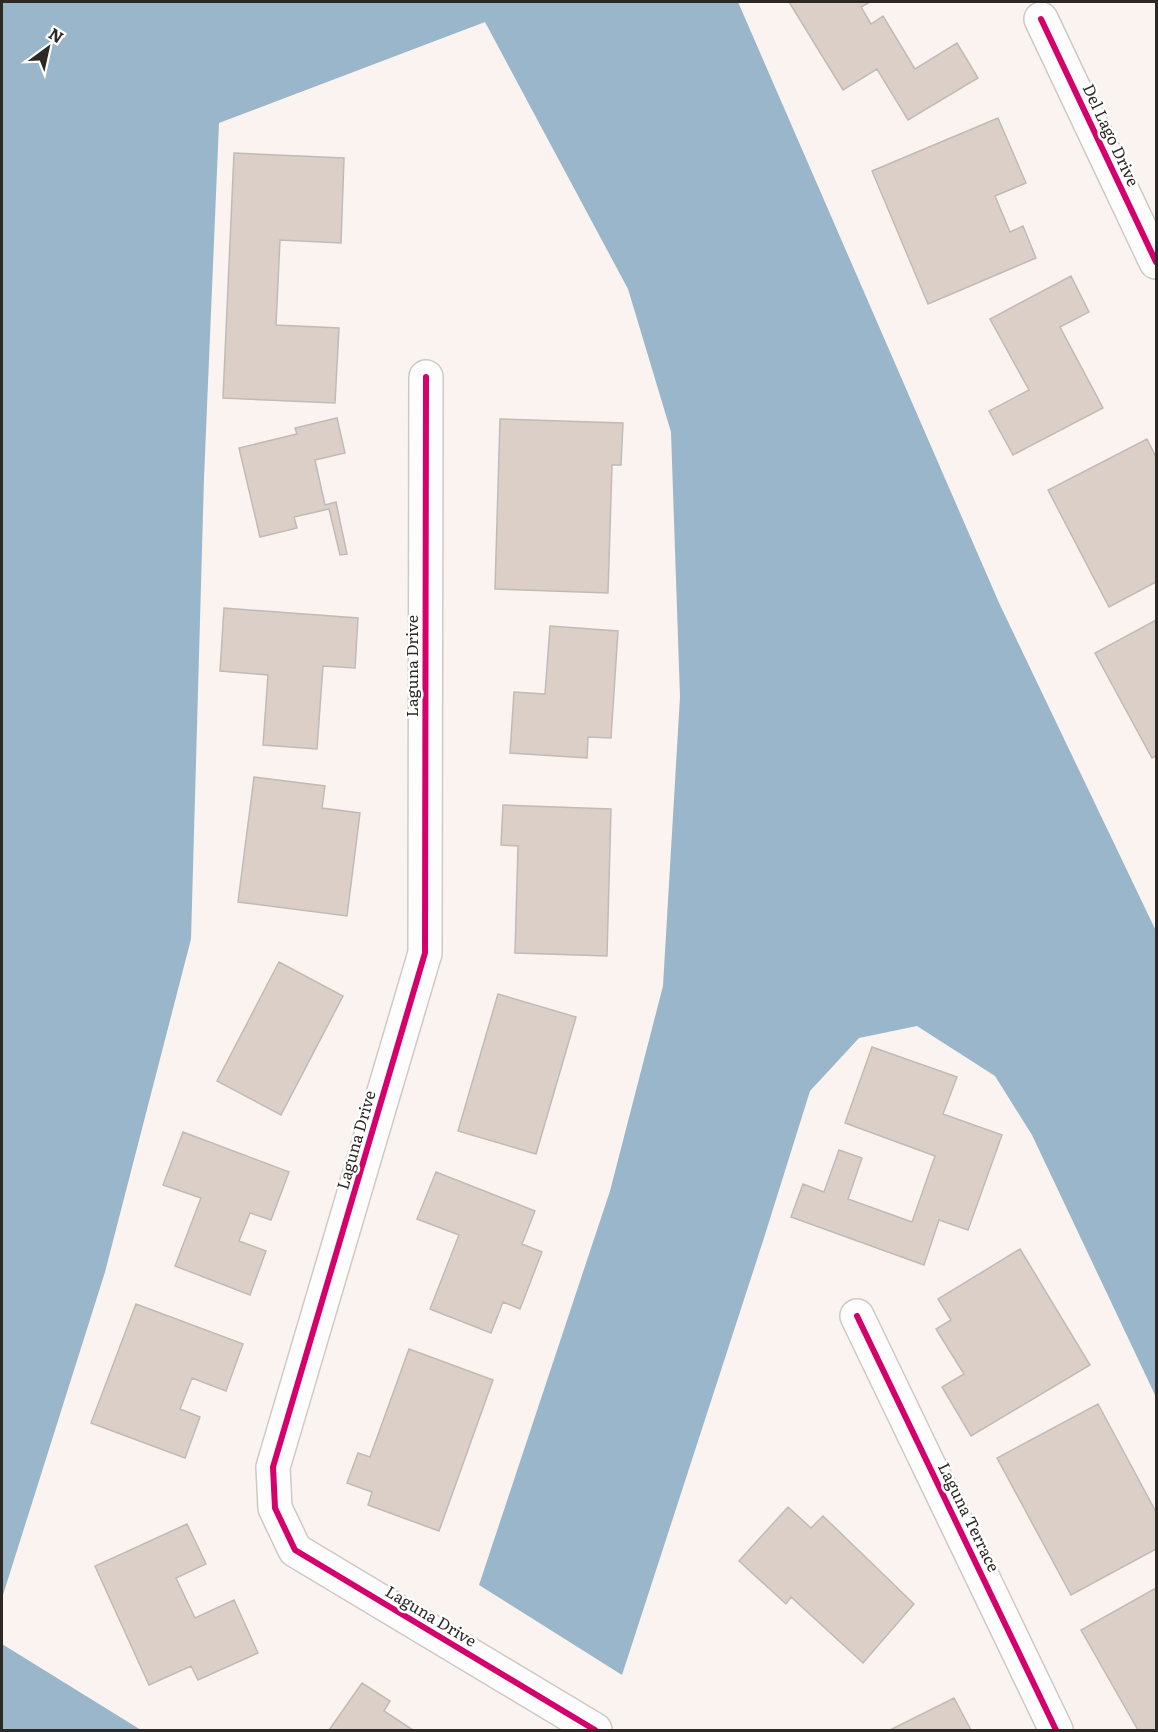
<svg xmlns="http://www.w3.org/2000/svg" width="1158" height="1732" font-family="Literata,serif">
<rect width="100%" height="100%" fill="#faf3ef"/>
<path fill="#99b6cb" d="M2,2H738L1000,605L1156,931V1397L1032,1135L995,1076L917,1026L859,1038L810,1091L763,1241L622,1675L479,1585L610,1191L663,986L680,697L671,432L628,289L485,22L219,123L204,478L191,939L105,1272L2,1598Z
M2,1644L141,1730H2Z"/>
<path fill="#dbcfc7" stroke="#c1bbb7" stroke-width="1.5" d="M789,2H870L861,7L871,24L883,16L915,69L957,43L978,78L908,120L877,69L843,90Z
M998,118L1026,183L995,196L1010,232L1023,226L1036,258L928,304L872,171Z
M234,153L344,158L341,243L280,240L276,325L339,328L335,403L223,398Z
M1071,276L1089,312L1060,327L1103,408L1013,455L989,411L1029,390L990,319Z
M337,418L345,453L315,460L325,505L336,502L347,554L340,555L329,509L294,517L297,528L260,537L239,448L297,434L295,428Z
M500,419L623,423L621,465H612L608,593L495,589Z
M1147,439L1156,457V582L1109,607L1048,490Z
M224,608L358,618L355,668L323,666L317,749L263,745L268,675L220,671Z
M1156,620V756L1152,758L1095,653Z
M550,626L618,631L611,738L588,737L587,758L510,753L514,692L545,694Z
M254,777L325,786L322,808L360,813L347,916L238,902Z
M503,805L611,809L607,956L515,953L518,846L501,845Z
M279,962L343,996L281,1115L217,1081Z
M498,994L576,1017L536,1154L458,1131Z
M872,1047L957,1077L943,1114L1002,1135L968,1230L939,1220L924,1265L791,1217L803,1184L824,1192L839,1150L862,1158L848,1199L912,1222L935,1156L845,1123Z
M183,1132L289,1172L271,1220L250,1213L239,1241L266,1251L250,1295L175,1266L201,1198L163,1185Z
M436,1172L535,1211L522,1244L542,1252L520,1309L503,1302L491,1333L430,1309L459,1235L417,1219Z
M1020,1249L1090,1365L971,1436L942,1387L964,1374L936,1329L951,1320L938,1299Z
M136,1304L243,1344L226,1391L192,1378L180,1409L200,1417L185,1458L91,1423Z
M409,1349L493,1380L439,1531L368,1505L372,1492L347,1483L358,1453L370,1457Z
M1098,1404L1156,1512V1549L1071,1595L997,1458Z
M788,1507L811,1528L823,1516L914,1604L863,1663L791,1597L786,1604L739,1561Z
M187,1524L206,1564L176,1578L195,1618L234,1600L258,1653L198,1680L191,1666L149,1685L95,1566Z
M1156,1588V1730H1138L1081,1630Z
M362,1683L390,1701L384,1711L413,1730H329Z
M954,1698L971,1730H890Z"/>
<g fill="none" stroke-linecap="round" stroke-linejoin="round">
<defs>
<path id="minor" d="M1041,19L1156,262
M426,377L425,953L273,1467L275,1508L295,1550L595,1730
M857,1316L1056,1730"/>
</defs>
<use href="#minor" stroke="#cfc9c6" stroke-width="36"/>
<use href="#minor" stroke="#fefdfd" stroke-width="33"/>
<defs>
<path id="cycleway" d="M1041,19L1156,262
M426,377L425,953L273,1467L275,1508L295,1550L595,1730
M857,1316L1056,1730"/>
</defs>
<use href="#cycleway" stroke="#fff" stroke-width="10"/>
<use href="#cycleway" stroke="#d6006c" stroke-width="6"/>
</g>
<g text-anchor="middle" stroke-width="5" stroke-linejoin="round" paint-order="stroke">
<g font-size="16" fill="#2d2824" stroke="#fff">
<text transform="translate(1111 135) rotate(65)" y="6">Del Lago Drive</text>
<text transform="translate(412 666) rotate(-90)" y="6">Laguna Drive</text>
<text transform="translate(356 1140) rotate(-74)" y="6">Laguna Drive</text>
<text transform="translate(969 1517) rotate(64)" y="6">Laguna Terrace</text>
<text transform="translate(431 1616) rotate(31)" y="6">Laguna Drive</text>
</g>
</g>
<rect width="1158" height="1732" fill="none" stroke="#2d2824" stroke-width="6"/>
<g transform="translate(48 48) rotate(33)" stroke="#ffffff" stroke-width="4.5" paint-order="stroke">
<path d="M0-4.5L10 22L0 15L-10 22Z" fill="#2d2824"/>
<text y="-9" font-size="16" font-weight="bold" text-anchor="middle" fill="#2d2824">N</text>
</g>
</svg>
